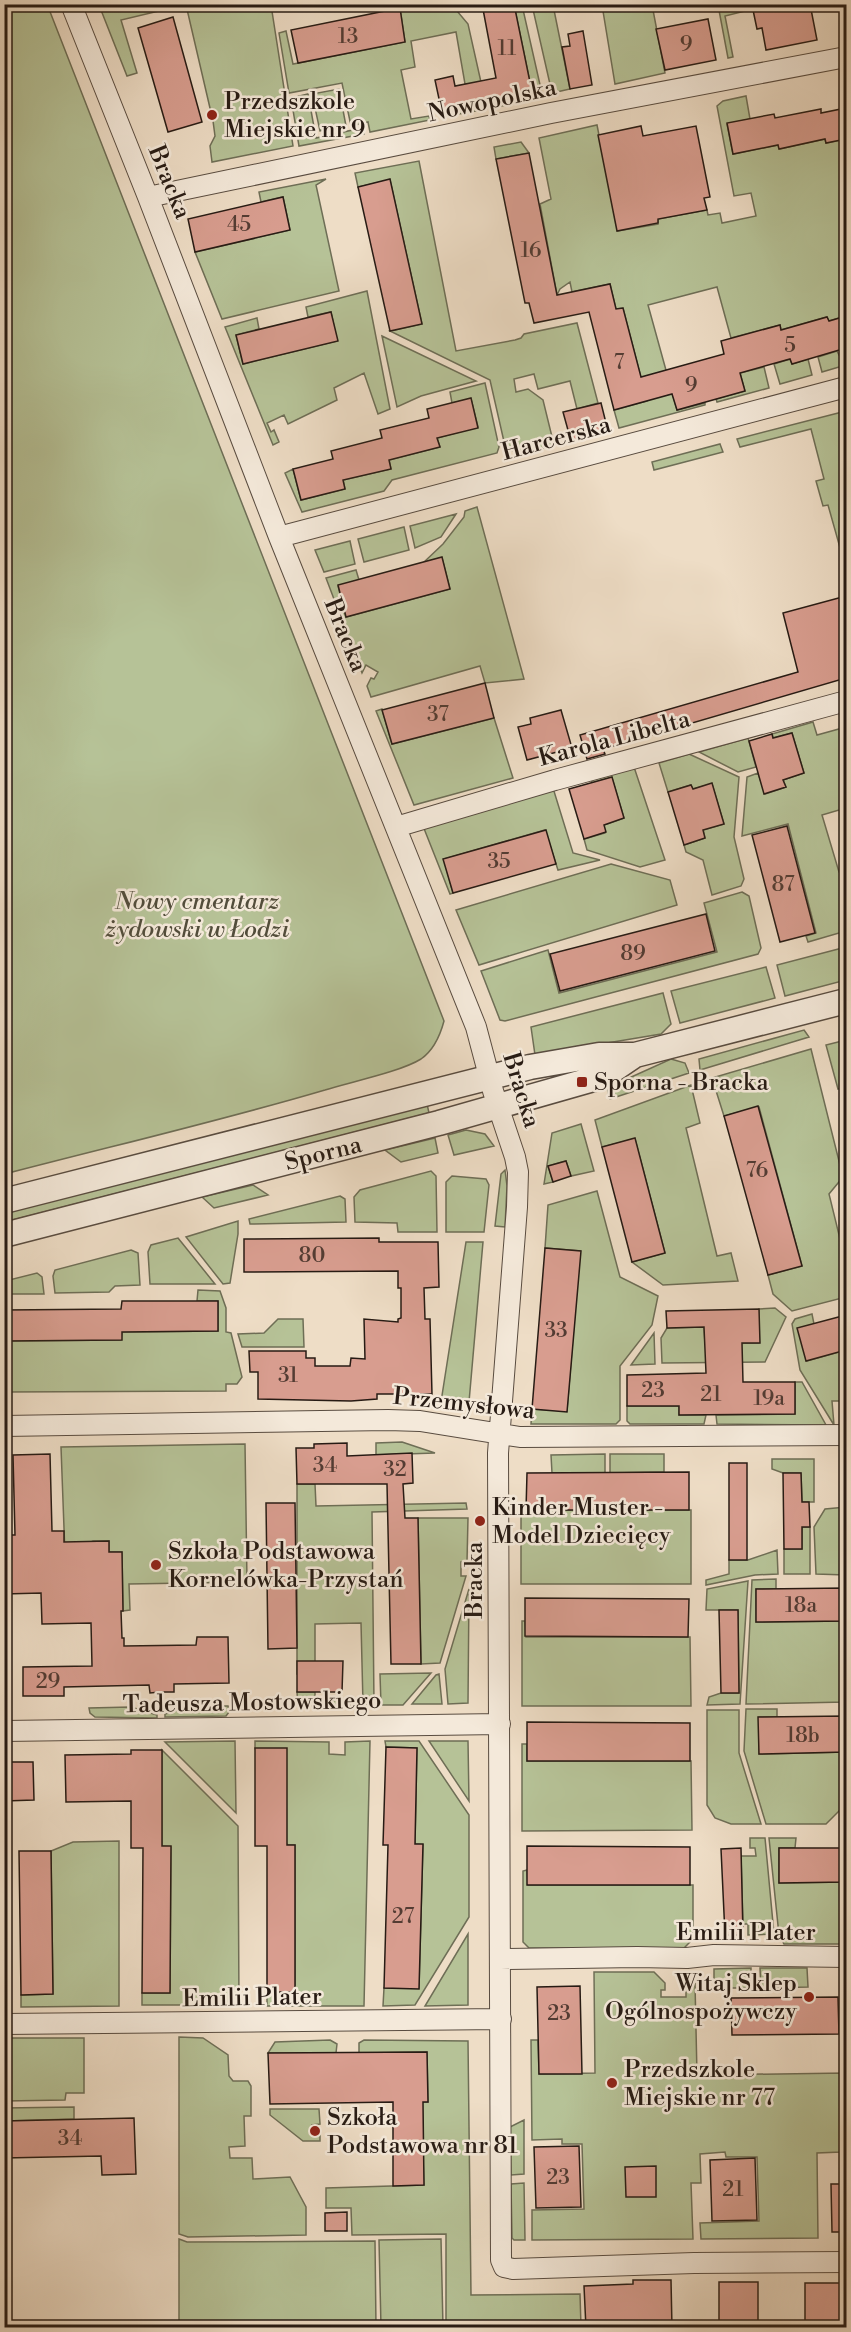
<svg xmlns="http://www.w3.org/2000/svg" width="851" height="2332" font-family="'Libre Bodoni',serif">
<rect width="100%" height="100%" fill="#eeddc6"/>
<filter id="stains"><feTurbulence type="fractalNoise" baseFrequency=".00333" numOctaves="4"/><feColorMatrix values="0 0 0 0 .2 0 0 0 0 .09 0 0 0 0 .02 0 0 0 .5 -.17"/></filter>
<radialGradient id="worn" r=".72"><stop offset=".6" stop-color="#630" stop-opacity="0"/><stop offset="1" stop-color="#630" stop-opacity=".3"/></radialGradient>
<path fill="#b6c297" stroke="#6e6e56" stroke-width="1.5" d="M47,4L444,1021C440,1036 434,1050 421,1059C400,1072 350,1082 325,1090C220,1121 112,1146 5,1174L4,5Z
M773,4L725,16L733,57L728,58L718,5Z
M99,5H184L121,20L137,73L127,76Z
M186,5H271L293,146L212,162L210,146L215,136L213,121Z
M390,5H452L468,24L487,109L443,117L442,113L474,107L470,84H465L456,32L411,41L415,67L401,70L411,119L429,116L430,120L370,132L368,122L351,126L342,83L289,93L279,33L286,31L293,64L405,42L400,8L391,10Z
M514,5H522L543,98L501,106L500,98L532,92Z
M532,5H553L570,89L552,93Z
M602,5H655L653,10L665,73L615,84Z
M339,89L346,126L320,131L312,94Z
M308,94L316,138L362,128L364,134L299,146L291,98Z
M746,96L750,119L727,124L733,154L778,145L780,149L825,139L826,143L846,139V316L829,321L827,317L781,330L780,325L731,338L717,287L648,305L677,410L705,403V405L619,428L614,410L647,401L623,308L616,309L610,284L572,292L570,282L560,289L557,295L540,204L551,199L539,138L597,125L618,231L658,224V219L707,210L708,215L720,213L722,223L756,216L751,193L734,196L717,106L723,101Z
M521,142L529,153L496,159L494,147Z
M419,161L456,351L515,340L521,338L524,334L577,323L598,403L577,409L570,381L538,389L534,374L514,379L516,392L528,389L543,400L554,445C537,449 519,459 505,446L490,380L390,331L422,324L390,180L358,187L355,173Z
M326,179L316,185L339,291L222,319L195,252L290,230L283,197L261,202L259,192Z
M367,291L390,409L378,414L364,373L334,388L337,400L288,424L284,415L267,423L271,432L274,430L279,442L273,445L225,327L257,318L259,329L236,335L243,364L337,341L331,312L308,317L306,307Z
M382,336L476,381L421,396L397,407Z
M837,351L839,355L846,352V365L822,372L818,357Z
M790,359L792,364L808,359L812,375L780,384L774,364Z
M764,367L769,388L717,402L716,399L745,391L740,373Z
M485,383L499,447L497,453L392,480L384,491L302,512L285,473L293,469L301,500L345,489L343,480L391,469L389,460L440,447L437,438L478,427L471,399L452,403L450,392Z
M846,411V569L828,505L823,506L816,481L824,479L811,429L740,447L737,439Z
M720,444L723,452L654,470L652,462Z
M477,507L524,679L485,683L480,666L371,697L367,686L371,678L374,679L378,672L366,665L362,673L326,578L356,570L359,580L338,586L346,617L450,589L442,558L423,563L443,544L464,517L465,511Z
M456,514L441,537L415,548L410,526Z
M404,527L409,550L364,562L358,539Z
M350,541L355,564L324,572L315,550Z
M382,709L392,744L494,718L513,778L414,805L376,711Z
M813,722L817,735L846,727V808L822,815L839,872L846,871V931L808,942L806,936L816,933L788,824L742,836L747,777L758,773L765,794L786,787L783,780L804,773L792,733L773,738L772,734Z
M748,738L756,767L738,772L699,752Z
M689,754L739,777L734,837L744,879L741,886L712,895L703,860L686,852L684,845L705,838L703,830L724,824L712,784L693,789L691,785L668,792L659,763Z
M634,767L665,860L640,867L587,850L584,839L605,833L604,825L624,818L612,778L593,784L591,780Z
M553,788L573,853L600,860L558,870L545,830L444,859L453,893L450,894L423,826Z
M611,864L670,880L677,905L479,965L456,910Z
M742,892L749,896L761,948L758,954L505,1021L500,1020L481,971L548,950L559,993L717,952L704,903Z
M846,947V980L785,996L777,965Z
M766,967L775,998L680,1023L671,991Z
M663,993L671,1024L661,1034L535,1055L531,1027Z
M804,1030L809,1037L700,1070L699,1059Z
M846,1040V1087L838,1089L826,1045Z
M811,1049L843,1177L829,1194L840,1239L846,1238V1297L792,1311L773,1294L768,1275L802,1266L759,1107L724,1116L712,1078Z
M671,1059L685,1063L689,1073L610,1099L607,1088Z
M691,1085L700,1123L686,1128L717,1256L731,1253L738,1281L663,1285L632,1262L665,1253L635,1139L602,1147L595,1120Z
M427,1104L429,1113L5,1222V1213Z
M581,1124L594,1171L571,1176L566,1161L548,1166L553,1182L544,1184L552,1133Z
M466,1130L485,1134L494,1146L454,1155L448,1135Z
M435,1138L438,1153L401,1162L385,1150Z
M505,1170L507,1186L505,1227L495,1226L501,1174Z
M431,1171L436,1176L437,1232H398L397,1223L355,1222L354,1197L360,1190Z
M452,1176L486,1179L489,1185L484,1232H446V1182Z
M253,1185L268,1195L214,1208L202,1197Z
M597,1191L620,1277L658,1296L652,1325L620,1366V1420L616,1424H531L532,1409L567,1411L580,1251L545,1248L548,1205Z
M340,1196L345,1199L346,1222L250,1224L249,1219Z
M238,1221V1234L230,1283L223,1284L186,1237Z
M178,1238L215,1284H150L148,1252L151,1245Z
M466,1242H483L469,1402H441Z
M131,1250L138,1253L140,1285L115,1286L109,1292L55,1293L53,1276L55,1270Z
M37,1273L42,1277L44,1294H5V1281Z
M198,1290L220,1291L226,1308V1332L231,1333L242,1377L237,1384H226V1391L5,1392L4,1341L121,1340L122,1332L218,1331V1301H197Z
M775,1308L786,1317L765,1362L662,1363L661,1338L667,1328L704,1327L705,1344L759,1343V1309Z
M812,1314L814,1324L807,1361L846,1350V1388H843L844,1401H832L834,1425L800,1370L792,1324L795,1319Z
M278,1319H303L304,1347H242L238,1334L264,1333Z
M654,1333L655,1364L631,1365Z
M795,1382H802L826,1425L717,1424L716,1415L795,1414Z
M627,1406H679V1415H706L704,1424H630L627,1421Z
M402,1442L435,1453L376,1455V1443Z
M245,1444L247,1582L129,1584L130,1610L123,1611L122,1552H109V1541H93L65,1555L61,1447Z
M605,1454V1473H552L551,1455Z
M610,1454H664V1472L610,1473Z
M772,1459H814V1502H802L801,1473H783L772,1469Z
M297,1484H315L316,1506L466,1503L467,1509L372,1512L374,1704H363L361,1623L315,1624V1664L306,1674H297Z
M521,1504H526V1510H691V1584H521Z
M846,1507V1575L816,1574L814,1527L825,1509Z
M418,1518H468L467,1561L461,1562V1576H466L440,1663L421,1664Z
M802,1527H810V1574H784V1549H802Z
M777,1550L778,1574L755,1575L706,1585V1580L729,1574V1560H748Z
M776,1579V1589H756V1622L846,1621V1702L746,1704L752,1580Z
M748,1581L740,1704L707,1705L709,1697L721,1693H739L738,1610H706L707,1589Z
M469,1589L468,1703L448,1704L445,1669Z
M522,1621H525L526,1637H690L691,1706H522Z
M431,1673L403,1705H381L380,1674Z
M439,1674L442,1704H412L436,1675Z
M297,1692H315V1701L350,1700V1705L298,1706Z
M192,1706H228L229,1712L226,1716L165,1717V1714Z
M131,1707L157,1715V1718L95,1717L90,1713L89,1708Z
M746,1709H777V1717H759V1754L846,1752V1804L826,1824H766L744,1751Z
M707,1710H739V1753L761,1824H731L715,1818L707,1805Z
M235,1741L236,1813L165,1742Z
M255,1741L329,1742V1754L345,1755V1742L370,1741L364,2006H267V1992L295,1991V1845H287L255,1748Z
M385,1741H419L469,1815V1917L415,2005L383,2006L384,1988H419L423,1845L415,1844L417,1748L386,1747Z
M429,1741H468L469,1801Z
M522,1744H527V1761H691L692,1830L522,1831Z
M162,1750L238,1826L239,2005H142V1993H170L171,1847L162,1846Z
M750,1838H765L774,1934L748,1935V1924H743L741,1856H756L755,1848H750Z
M769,1838H796L795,1848H779V1883L846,1882V1944H784L779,1935Z
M119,1841V2006L21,2007V1995L53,1994L51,1851L73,1842Z
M527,1870L528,1885H693V1939L684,1948H529L523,1942V1871Z
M468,1934V2005L425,2006Z
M751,1968V1988H714V1969Z
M760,1968H807L808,1987L761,1988Z
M594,1972H654L665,1983V1990H661V1997H686V1983H695L697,2075L846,2073V2127L841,2128V2152L817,2153L818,2238L701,2239L700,2223L759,2221L757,2157H726L725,2152L700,2154L701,2183H691L693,2239L532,2240V2210L584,2209L582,2144H562V2139L532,2140L531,2040H538L539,2074L595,2073Z
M179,2037L203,2038L228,2055L229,2076L233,2081H248L251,2086V2116H244L245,2146L229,2147L230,2158H252L253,2179L290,2177L306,2207V2235L188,2237L179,2234Z
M4,2038H84V2093H66L65,2100L5,2101Z
M330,2040L337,2044L336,2053H268L275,2042Z
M364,2040L468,2041L471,2295L580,2294L581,2327H446V2234L352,2235L351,2208H326V2188L424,2185L421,2102H428L427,2052L359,2053V2043Z
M74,2107V2119L5,2121L4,2108Z
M270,2109H319L320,2124L312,2125L313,2133H320V2141H303L270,2115Z
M524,2120V2174L511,2175L510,2127Z
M524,2183L525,2240H514L512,2238L511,2184Z
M179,2239L187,2242L375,2241L376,2327H179Z
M441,2239L443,2327H381L379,2240Z"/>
<path fill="#d89d8f" stroke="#271b14" stroke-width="1.5" d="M482,4H514L532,92L474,103V107L442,113L435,80L453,76L455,86L496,78Z
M780,4H810L817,40L766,50L762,28L757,29L753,10Z
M400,8L405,42L298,63L291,30Z
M173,17L202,122L168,132L138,28Z
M708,19L716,60L665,70L656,29Z
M583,31L592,85L570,89L562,47L570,46L568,34Z
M846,108V139L826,143L825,139L779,149L778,145L733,154L727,123L774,114L775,118L821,109V113Z
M641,126L643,136L696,126L710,197L704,198L707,210L658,219V223L617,231L598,135Z
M529,153L557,295L610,284L616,309L623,308L641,377L724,354L721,341L780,325L781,330L827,317L829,321L846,316V348L792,364L790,359L740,373L745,391L677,410L672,394L614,410L589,312L534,323L529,303H525L496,159Z
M390,179L422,324L390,331L358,187Z
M283,197L290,230L195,252L188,219Z
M331,312L338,341L243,364L236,335Z
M471,398L478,428L437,438L440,447L389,460L391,469L343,480L345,489L301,500L293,469L333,459L331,451L382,438L380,430L429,418L427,409Z
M601,403L608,431L571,441L563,412Z
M442,557L450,589L346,617L338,585Z
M846,596V678L603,749L605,754L587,759L580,735L798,672L783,613Z
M485,683L494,718L392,744L382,710Z
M561,710L572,748L527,760L518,727L531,724L530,718Z
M792,733L804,773L783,780L786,787L764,794L749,741L772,734L773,738Z
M612,777L624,818L604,825L606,832L584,839L569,789Z
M712,783L724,824L703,830L705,838L684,845L668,792L691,785L693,789Z
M787,826L815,933L780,942L752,835Z
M546,830L556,864L453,893L443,859Z
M706,914L715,951L560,991L550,954Z
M758,1106L802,1266L768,1275L724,1116Z
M635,1138L665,1253L632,1262L602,1147Z
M566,1161L571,1176L553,1182L548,1166Z
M379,1238V1242H438L439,1287L424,1288L425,1319H430L432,1394H377V1399L351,1401L258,1399V1372H250L249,1351H306V1358H315V1366H350L351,1358L365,1359L364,1319L398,1322V1319L401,1318V1288H398V1271L244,1272V1239Z
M545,1248L581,1251L567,1412L532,1409Z
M122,1301H218V1331L122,1332V1340L4,1341V1310L121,1309Z
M759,1309L760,1343H742L743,1382H795V1414L679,1415V1406H627V1375L706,1373L704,1327L667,1328L666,1311Z
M846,1315V1350L806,1361L797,1328Z
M347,1443V1456L412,1453L413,1483L403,1484L405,1518H418L421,1664H391L387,1484H297L296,1448H314V1444Z
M50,1454L52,1531H64V1542L109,1541V1552H122L123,1611H121L122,1638H124V1646L196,1645L197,1637H228L229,1683L174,1684V1692H160L150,1693L149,1685L64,1687V1696H23V1667L92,1666L91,1623L42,1624L41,1593L4,1594V1535H15L13,1455Z
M729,1463H747V1560H729Z
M689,1472V1510H526L527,1473Z
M783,1473H801L802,1502H809L810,1527H802V1549H784Z
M266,1503H295L297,1648L268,1649Z
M846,1588V1621L756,1622V1589Z
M525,1598L689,1599L688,1637L525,1636Z
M719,1610H738L739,1693H721Z
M297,1661H343L342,1692H297Z
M846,1716V1752L759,1754L758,1717Z
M527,1722L690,1723V1761H527Z
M386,1747L417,1748L415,1844H423L419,1989L384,1988L388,1845H383Z
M255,1748H287V1845H295V1992H267V1846H255Z
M131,1750H162V1846H171L170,1993H142L143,1848H131V1801L66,1802L65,1755L131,1754Z
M4,1762H33L34,1800L4,1801Z
M527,1846L690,1847V1885H527Z
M741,1848L743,1935H725L721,1849Z
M779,1848H846V1882L779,1883Z
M19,1851H51L53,1994L21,1995Z
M580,1986L582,2074H539L537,1987Z
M838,1997L839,2034L732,2035L731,1998Z
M427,2052L428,2102H423L424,2185L393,2186V2102L270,2104L268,2053Z
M134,2118L136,2174L102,2175L101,2156L4,2158V2121Z
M579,2146L581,2207L536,2208L534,2147Z
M755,2158L757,2220L712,2221L710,2160Z
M656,2166V2197H626L625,2167Z
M831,2184H846V2232H832Z
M347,2212V2231H325V2213Z
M633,2280H671L672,2328H586L584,2286L633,2284Z
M719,2282H758V2328H719Z
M805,2283H843L844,2328H805Z"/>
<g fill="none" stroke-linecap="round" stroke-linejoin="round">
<defs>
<path id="minor" d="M71,4L148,197L279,537L476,1027L493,1091L515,1157L518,1172L517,1207L498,1453L501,2260L504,2267L513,2269L694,2263L846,2262
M148,197L551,113L846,57
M279,537L846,387
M396,827L555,780L846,701
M4,1426L388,1420L420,1421L520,1437L846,1435
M4,1731L500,1724
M501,1959L637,1957L687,1958L714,1955L846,1957
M4,2024L501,2019"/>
<path id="tertiary" d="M4,1201L530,1067L599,1055H635L846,1001
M4,1235L439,1123L604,1076L635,1055"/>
</defs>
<use href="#minor" stroke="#594c40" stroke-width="22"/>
<use href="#tertiary" stroke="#594c40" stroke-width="27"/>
<use href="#minor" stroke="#f4e9da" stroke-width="20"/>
<use href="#tertiary" stroke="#f4e9da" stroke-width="24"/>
</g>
<g fill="#8f2418" stroke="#f4e9da" stroke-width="2">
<circle cx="212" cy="115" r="6"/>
<rect x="576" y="1076" width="12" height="12" rx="3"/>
<circle cx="480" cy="1521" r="6"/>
<circle cx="156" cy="1565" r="6"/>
<circle cx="809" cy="1997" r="6"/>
<circle cx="612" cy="2083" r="6"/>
<circle cx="315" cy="2131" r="6"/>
</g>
<g text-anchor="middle" stroke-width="5" stroke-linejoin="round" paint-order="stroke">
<g font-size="21" fill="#533c33">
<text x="348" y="43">13</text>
<text x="686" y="51">9</text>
<text x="507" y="55">11</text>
<text x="239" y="231">45</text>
<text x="531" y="257">16</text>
<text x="790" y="352">5</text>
<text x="619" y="369">7</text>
<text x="691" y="392">9</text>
<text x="438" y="721">37</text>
<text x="499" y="868">35</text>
<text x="783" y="891">87</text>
<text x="633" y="960">89</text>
<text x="757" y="1177">76</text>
<text x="312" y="1262">80</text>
<text x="556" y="1337">33</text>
<text x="288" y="1382">31</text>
<text x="653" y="1397">23</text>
<text x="711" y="1401">21</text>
<text x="769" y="1405">19a</text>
<text x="325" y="1472">34</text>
<text x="395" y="1476">32</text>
<text x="801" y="1612">18a</text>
<text x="48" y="1688">29</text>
<text x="803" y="1742">18b</text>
<text x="403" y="1923">27</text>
<text x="559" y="2020">23</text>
<text x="70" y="2145">34</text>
<text x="558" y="2184">23</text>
<text x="733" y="2196">21</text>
</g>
<g font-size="24" fill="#271b14" stroke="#f4e9da">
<text transform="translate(492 100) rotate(-12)" y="8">Nowopolska</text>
<text transform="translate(170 182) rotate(68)" y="8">Bracka</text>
<text transform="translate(556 438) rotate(-15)" y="8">Harcerska</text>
<text transform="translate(346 635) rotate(68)" y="8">Bracka</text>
<text transform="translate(614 738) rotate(-15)" y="8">Karola Libelta</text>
<text transform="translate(522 1090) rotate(73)" y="8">Bracka</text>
<text transform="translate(323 1153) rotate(-14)" y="8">Sporna</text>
<text transform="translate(464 1403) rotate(6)" y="8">Przemysłowa</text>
<text transform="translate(474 1580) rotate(-90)" y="8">Bracka</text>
<text transform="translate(252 1702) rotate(-1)" y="8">Tadeusza Mostowskiego</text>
<text x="746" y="1940">Emilii Plater</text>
<text transform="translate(252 1997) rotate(-1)" y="8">Emilii Plater</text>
</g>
<g font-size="24" fill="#271b14" stroke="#f4e9da" text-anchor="start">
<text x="224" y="109">Przedszkole<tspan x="224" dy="28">Miejskie nr 9</tspan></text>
<text x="594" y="1090">Sporna - Bracka</text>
<text x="492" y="1515">Kinder Muster -<tspan x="492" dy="28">Model Dziecięcy</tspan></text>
<text x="168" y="1559">Szkoła Podstawowa<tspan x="168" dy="28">Kornelówka-Przystań</tspan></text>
<text x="797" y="1991" text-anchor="end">Witaj Sklep<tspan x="797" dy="28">Ogólnospożywczy</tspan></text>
<text x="624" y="2077">Przedszkole<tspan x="624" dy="28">Miejskie nr 77</tspan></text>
<text x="327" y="2125">Szkoła<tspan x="327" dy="28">Podstawowa nr 81</tspan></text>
</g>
<g font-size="24" font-style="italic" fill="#524d3b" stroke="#f4e9da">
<text x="197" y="909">Nowy cmentarz<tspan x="197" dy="28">żydowski w Łodzi</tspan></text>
</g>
</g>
<rect width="851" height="2332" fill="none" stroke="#eeddc6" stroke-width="24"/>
<rect x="6" y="6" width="839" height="2320" fill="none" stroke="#271b14" stroke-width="3"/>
<rect x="12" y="12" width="827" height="2308" fill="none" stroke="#271b14" stroke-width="1.5"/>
<rect width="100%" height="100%" filter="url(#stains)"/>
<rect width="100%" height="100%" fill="url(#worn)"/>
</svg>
